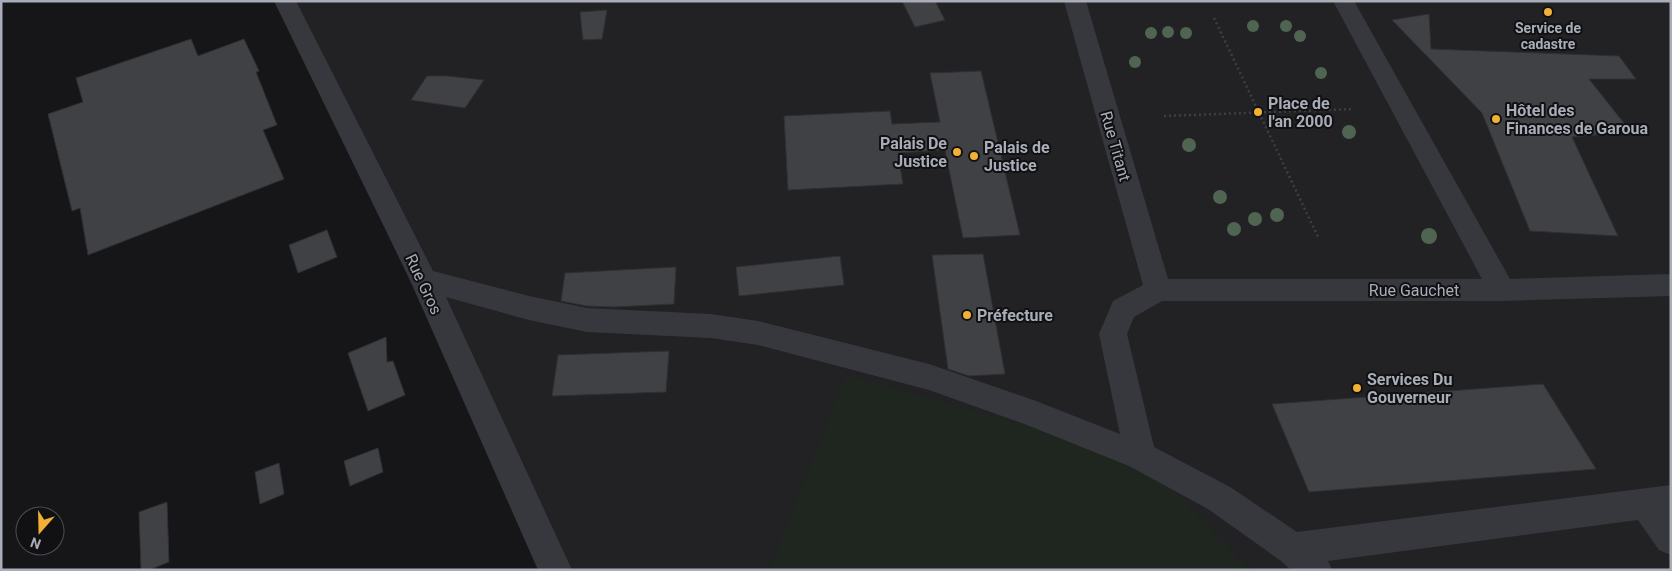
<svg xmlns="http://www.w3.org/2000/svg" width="1672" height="571" font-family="Roboto,sans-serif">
<rect width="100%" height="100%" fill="#161618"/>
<path fill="#222225" d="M280,1H1671V570H559L529,538Z"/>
<path fill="#1e261f" d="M846,375L1140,456L1250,570H769Z"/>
<path fill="#404145" stroke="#303034" d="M902,1H935L945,20L915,27Z
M607,10L602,39L583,40L580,12Z
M1429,14L1431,49L1619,56L1636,79H1589L1631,132L1572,137L1618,236L1530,231L1482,113L1392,20Z
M191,39L198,56L244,39L259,71L256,72L277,125L263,130L284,179L88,255L80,208L72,211L48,114L83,102L76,78Z
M981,71L1020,235L963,238L945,150L898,153L903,184L788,190L784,116L890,111L892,124L940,122L930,73Z
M427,76H447L484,80L465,108L411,100Z
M327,230L337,257L298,273L289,245Z
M983,254L1005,374L969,376L948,369L932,255Z
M840,256L844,285L739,296L736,267Z
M676,267L674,304L613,307L587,306L561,301L565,273Z
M386,337L387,362L393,361L405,395L368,411L348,353Z
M669,351L666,392L552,396L558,355Z
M1543,384L1596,469L1309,492L1272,404Z
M378,448L383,472L350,486L344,461Z
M279,463L284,494L260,504L255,472Z
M167,502L169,562L149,570H141L139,512Z"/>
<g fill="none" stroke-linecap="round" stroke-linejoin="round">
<path stroke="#3d3f44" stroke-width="2.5" stroke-dasharray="2 3" stroke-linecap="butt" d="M1214,18L1319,239
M1164,116L1353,109"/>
<path fill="#37383d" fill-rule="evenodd" d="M274,1H296L433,271L529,296L587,308L711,314L758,321L929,364L1036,401L1120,434L1099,334L1113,301L1143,285L1064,1H1086L1168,279H1482L1333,1H1354L1510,279L1671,274V296L1502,301H1162L1134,317L1127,334L1154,447L1230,487L1297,532L1671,485V555L1659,550L1638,520L1328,561L1332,570H1291L1281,561L1208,509L1129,466L1027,425L929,390L758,345L711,338L587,332L529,320L446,297L572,570H538L410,280Z"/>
</g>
<g fill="#506452">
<circle cx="1253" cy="26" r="6"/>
<circle cx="1286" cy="26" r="6"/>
<circle cx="1168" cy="32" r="6"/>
<circle cx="1151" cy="33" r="6"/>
<circle cx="1186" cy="33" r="6"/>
<circle cx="1300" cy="36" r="6"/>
<circle cx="1135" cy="62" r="6"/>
<circle cx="1321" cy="73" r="6"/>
<circle cx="1349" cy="132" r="7"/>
<circle cx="1189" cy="145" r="7"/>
<circle cx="1220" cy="197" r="7"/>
<circle cx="1277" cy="215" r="7"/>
<circle cx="1255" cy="219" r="7"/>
<circle cx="1234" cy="229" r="7"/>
<circle cx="1429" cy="236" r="8"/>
</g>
<g fill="#f2b134" stroke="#111113" stroke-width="2">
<circle cx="1548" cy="12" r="5"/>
<circle cx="1258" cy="112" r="5"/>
<circle cx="1496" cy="119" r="5"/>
<circle cx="957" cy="152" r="5"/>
<circle cx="974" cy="156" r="5"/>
<circle cx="967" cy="315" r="5"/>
<circle cx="1357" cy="388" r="5"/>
</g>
<g text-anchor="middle" stroke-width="4" stroke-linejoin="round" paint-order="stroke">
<g font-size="14" font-weight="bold" fill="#a8adb8" stroke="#111113">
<text x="1548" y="33">Service de<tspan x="1548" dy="16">cadastre</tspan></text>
</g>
<g font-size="16" font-weight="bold" fill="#a8adb8" stroke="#111113" text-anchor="start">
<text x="1268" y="109">Place de<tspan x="1268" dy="18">l'an 2000</tspan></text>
<text x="1506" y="116">Hôtel des<tspan x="1506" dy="18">Finances de Garoua</tspan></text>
<text x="947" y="149" text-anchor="end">Palais De<tspan x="947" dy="18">Justice</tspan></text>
<text x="984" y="153">Palais de<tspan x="984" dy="18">Justice</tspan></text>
<text x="977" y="321">Préfecture</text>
<text x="1367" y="385">Services Du<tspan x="1367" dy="18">Gouverneur</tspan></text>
</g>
<g font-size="16" fill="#a8adb8" stroke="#111113">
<text transform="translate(1116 146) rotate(74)" y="6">Rue Titant</text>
<text transform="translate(424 284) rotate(65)" y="6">Rue Gros</text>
<text x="1414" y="296">Rue Gauchet</text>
</g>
</g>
<rect width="1672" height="571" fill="none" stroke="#a8adb8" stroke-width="5"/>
<g transform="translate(40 531) rotate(200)"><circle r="24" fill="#111113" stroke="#4d4f55"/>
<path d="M0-4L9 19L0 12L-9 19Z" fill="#f2b134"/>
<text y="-8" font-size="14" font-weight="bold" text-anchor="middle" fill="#a8adb8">N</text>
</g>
</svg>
